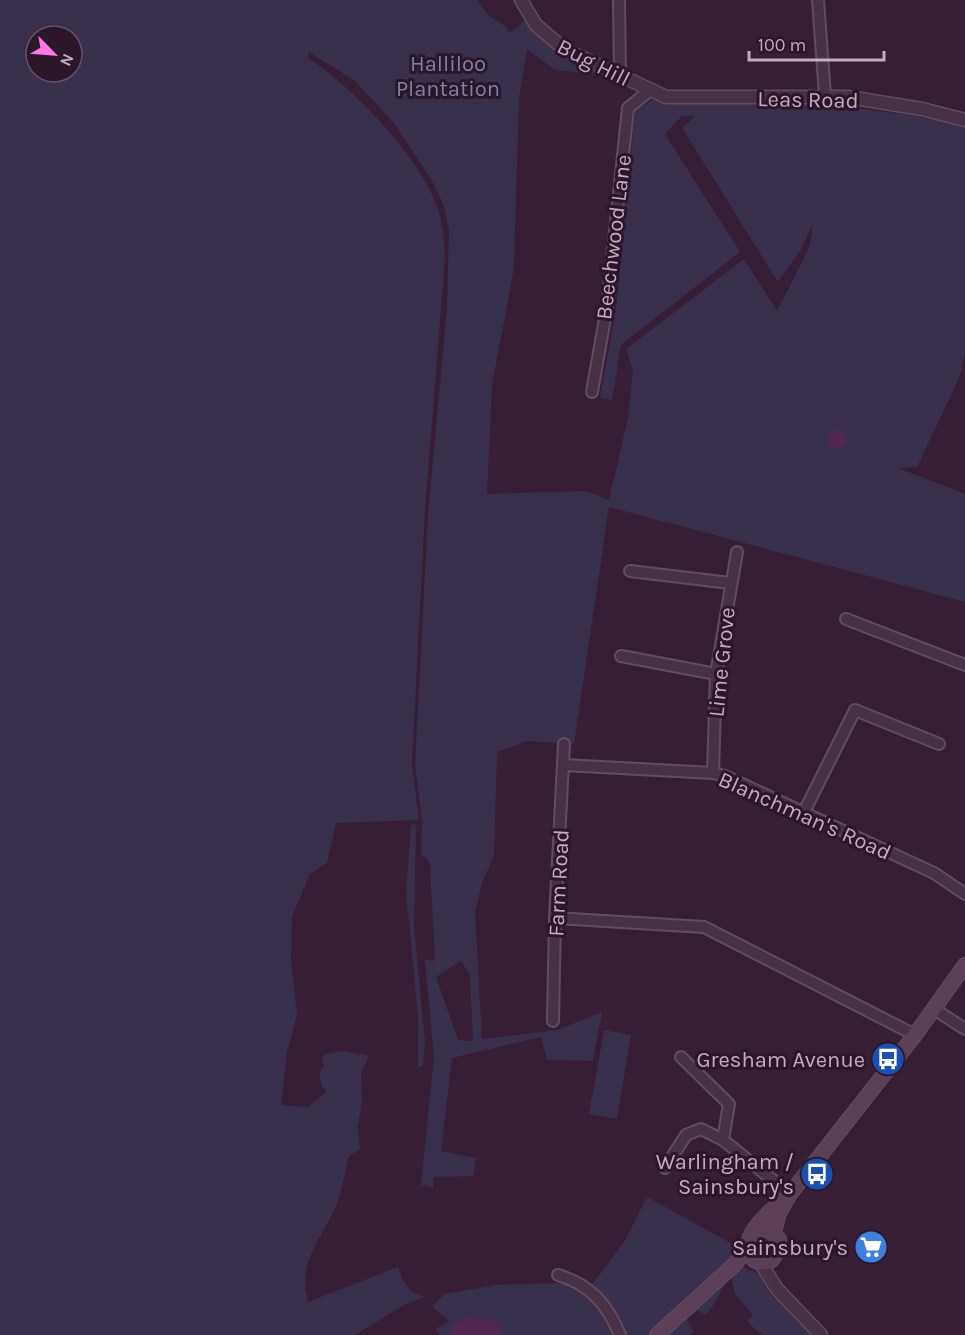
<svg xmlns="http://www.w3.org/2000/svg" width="965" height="1335" font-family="Karla,sans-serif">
<rect width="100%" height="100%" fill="#361e34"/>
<path fill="#39304b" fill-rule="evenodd" d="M0,0H478L487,14L508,28L506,32L512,31L526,20L547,44L597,70L593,74L555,70L527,49L519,98L514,268L492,385L487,494L586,491L609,500L628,418L633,370L626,349L744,259L777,311L809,248L813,224L800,251L778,282L682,128L695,116H682L665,134L740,252L621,345L612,400L600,398L616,309L635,111L655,98C759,101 863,102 965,126V355L959,378L917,467L898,468L965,494V602L609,507L574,744L527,741L497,752L494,855L482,883L475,912L482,1039L557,1030L602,1012L593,1061L547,1060L541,1037L452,1058L441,1151L476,1158L473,1176L434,1177L433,1188L421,1185L434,1057L425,960L435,961L430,865L427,858L421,855L422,822L415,764L428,515L447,308L449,229L443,204L432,181L394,123L355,81L309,52L308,58C351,85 422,159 437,207C443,224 444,240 445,258L425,511L412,764L419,820L336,823L327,863L310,874L292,916L291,960L297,1015L287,1052L281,1105L308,1107L326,1092C320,1083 316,1075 324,1065L322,1059L325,1054L343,1051L369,1056L361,1073L362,1101L358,1127L360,1149L349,1156C345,1172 342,1191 336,1206C321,1241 297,1262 308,1302L398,1267C404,1282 408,1294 426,1297L404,1305L355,1335H0ZM36,36H72V72H36ZM461,961L470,975L473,1041L458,1040L436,977Z
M411,824L416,825L414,926L425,1042L423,1065L418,1068V1017L406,892Z
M604,1030L631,1035L617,1119L589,1114Z
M649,1198L736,1246L737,1255L746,1269L758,1273L772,1296L814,1335H762L747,1322L753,1315L735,1294L731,1277C719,1289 718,1304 705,1315L698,1310L687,1320L694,1332L689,1335H440L436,1329L449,1321L432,1307L444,1294L495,1285L556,1283L575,1287L585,1294L624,1242L646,1199Z"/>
<path fill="#54284e" d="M828 439a9 9 0 1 1 18 0a9 9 0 1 1-18 0Z
M465,1318L494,1320L501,1330L499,1335H452L451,1328Z"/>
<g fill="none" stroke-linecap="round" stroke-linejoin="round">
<defs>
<path id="minor" d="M619,0L620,74
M818,0L825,96
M592,392L607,307L628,108L649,91
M630,571L730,583
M846,619L965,665
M621,656L716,674
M564,765L713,773L725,776L934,873L965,894
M713,773L716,674L737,552
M804,812L855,710L939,744
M555,918L704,927L915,1035
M934,1009L965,1029
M553,1021L555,918L564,744
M681,1057L729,1104L723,1140L790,1194
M665,1168L686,1135L701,1129L723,1140
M558,1275C591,1285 607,1304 620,1335"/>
<path id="tertiary" d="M521,0L536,25L564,49L666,97H848L922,109L965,120
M760,1262L777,1289L821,1335"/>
<path id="secondary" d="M755,1230L767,1229L779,1239L780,1247L772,1260C767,1262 759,1264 754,1260C733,1243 768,1212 782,1201
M774,1232L779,1213L790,1194L915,1035L965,965
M657,1335L734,1265L747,1249"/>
</defs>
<use href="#minor" stroke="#624c5f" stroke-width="14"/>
<use href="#tertiary" stroke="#624c5f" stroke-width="15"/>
<use href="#secondary" stroke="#624c5f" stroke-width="16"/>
<use href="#minor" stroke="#473144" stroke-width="10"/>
<use href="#tertiary" stroke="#473144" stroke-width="12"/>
<use href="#secondary" stroke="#5a3f56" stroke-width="14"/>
</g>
<defs>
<symbol id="bus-disc" viewBox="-11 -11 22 22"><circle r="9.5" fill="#1a4fb4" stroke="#2b1729"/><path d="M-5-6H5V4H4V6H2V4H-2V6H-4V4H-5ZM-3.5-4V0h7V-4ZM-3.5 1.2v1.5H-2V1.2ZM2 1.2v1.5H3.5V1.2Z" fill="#fff"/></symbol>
<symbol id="supermarket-disc" viewBox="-11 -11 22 22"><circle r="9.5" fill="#3f7fe0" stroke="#2b1729"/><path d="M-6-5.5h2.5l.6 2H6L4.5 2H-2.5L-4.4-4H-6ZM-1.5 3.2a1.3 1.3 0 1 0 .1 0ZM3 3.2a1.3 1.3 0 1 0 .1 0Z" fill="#fff"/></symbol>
</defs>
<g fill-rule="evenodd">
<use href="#bus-disc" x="869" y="1040" width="38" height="38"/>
<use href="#bus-disc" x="798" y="1155" width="38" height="38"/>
<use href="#supermarket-disc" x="852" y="1228" width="38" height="38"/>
</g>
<g text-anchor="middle" stroke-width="6" stroke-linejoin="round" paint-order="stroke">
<g font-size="22" fill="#c4abc0" stroke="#2b1729">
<text transform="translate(594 62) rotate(27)" y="8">Bug Hill</text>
<text transform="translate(808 99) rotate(1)" y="8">Leas Road</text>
<text transform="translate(613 237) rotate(-83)" y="8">Beechwood Lane</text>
<text transform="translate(721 662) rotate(-84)" y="8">Lime Grove</text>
<text transform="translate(805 815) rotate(24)" y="8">Blanchman's Road</text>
<text transform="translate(558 883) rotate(-87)" y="8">Farm Road</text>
</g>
<g font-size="22" fill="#7a84a5" stroke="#2b1729">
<text x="448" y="71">Halliloo<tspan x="448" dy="25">Plantation</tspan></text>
</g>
<g font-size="22" fill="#c4abc0" stroke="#2b1729" text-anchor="end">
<text x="865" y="1067">Gresham Avenue</text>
<text x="794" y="1169">Warlingham /<tspan x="794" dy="25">Sainsbury's</tspan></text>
<text x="848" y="1255">Sainsbury's</text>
</g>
</g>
<g transform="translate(54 54) rotate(115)"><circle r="28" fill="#2b1729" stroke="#685265" stroke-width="1.5"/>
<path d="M0-4.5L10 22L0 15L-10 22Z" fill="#fe77e9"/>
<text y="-9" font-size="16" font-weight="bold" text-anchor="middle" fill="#c4abc0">N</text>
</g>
<path d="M749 51v9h135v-9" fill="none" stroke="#c4abc0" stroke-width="3"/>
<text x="758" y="51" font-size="18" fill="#c4abc0" stroke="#2b1729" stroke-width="4.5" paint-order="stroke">100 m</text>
</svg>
